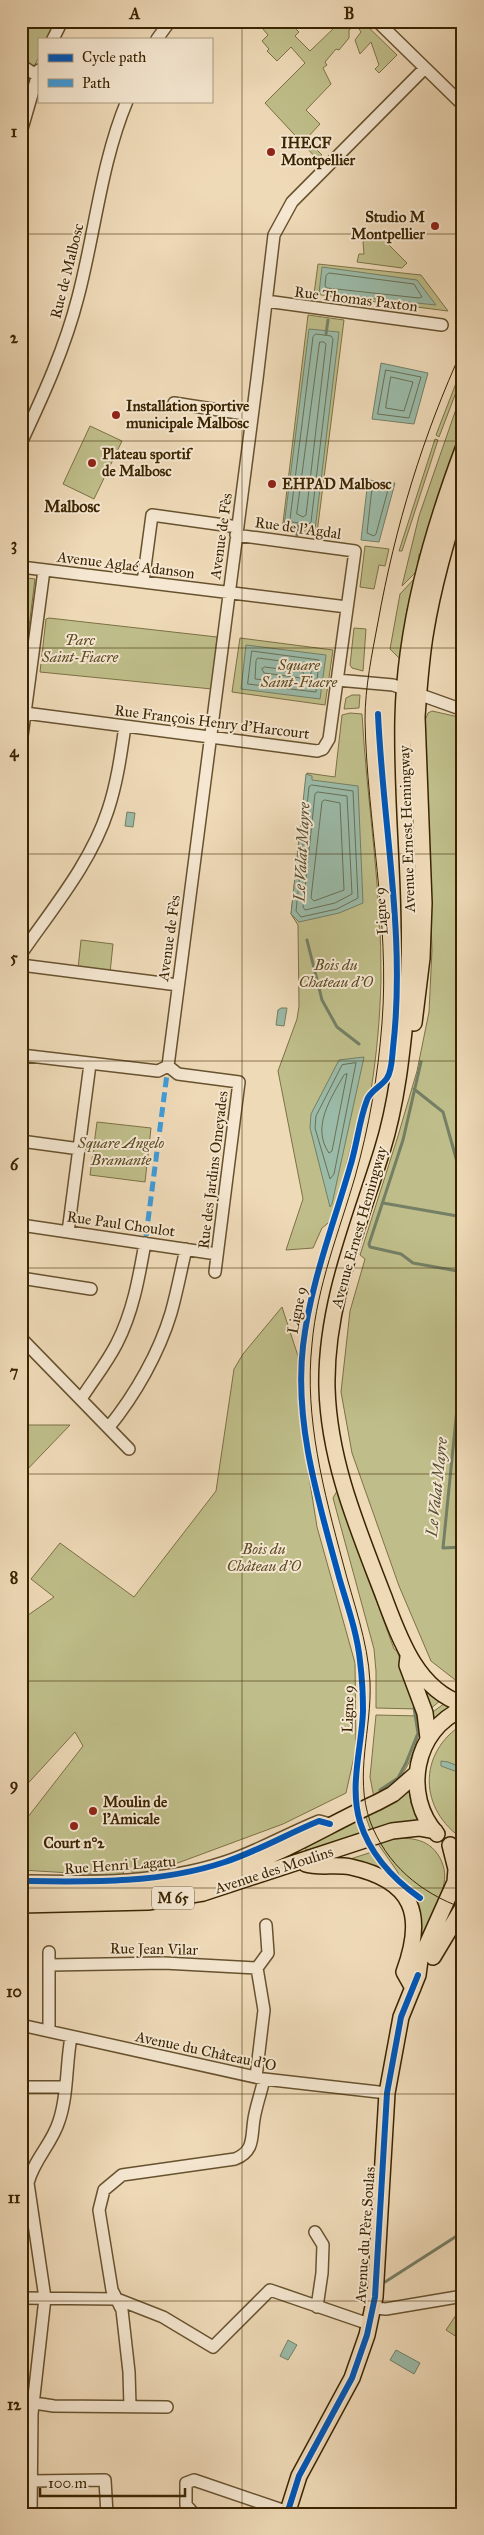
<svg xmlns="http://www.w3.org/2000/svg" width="484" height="2535" font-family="'IM FELL Great Primer',serif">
<rect width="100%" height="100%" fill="#efdab8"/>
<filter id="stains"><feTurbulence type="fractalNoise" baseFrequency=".004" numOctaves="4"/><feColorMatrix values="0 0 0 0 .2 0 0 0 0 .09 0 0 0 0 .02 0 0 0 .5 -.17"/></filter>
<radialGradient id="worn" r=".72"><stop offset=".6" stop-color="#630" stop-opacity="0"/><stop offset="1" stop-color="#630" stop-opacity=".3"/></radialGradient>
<path fill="#bfbe8a" stroke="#7c7145" d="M32,21H56L48,39H39V57L33,68L21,60V36Z
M267,21H288L299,32L295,36L310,51L335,27L330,21H362L397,55L379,73L375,69L379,65L371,42L360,54L355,40L361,32L358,27L354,26L349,30V38L339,50L336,49L325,62L327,65L323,68L331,84L306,110L320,124L306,139L322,155L317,159L265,103L305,63L291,47L277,61L267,51L269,49L262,41L268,35L263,29L269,23Z
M375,231L407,263L402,268L357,262L359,254H364L363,242Z
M318,264L421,275L448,311L314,294Z
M308,315L344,320L317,533L282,531Z
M463,365V374L439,437L436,435Z
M463,389V440L421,555L419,554L417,571L402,586L419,516Z
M90,426L122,441L94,499L63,484Z
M435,439L438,440L402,551H399Z
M365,546L389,549L385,566L379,565L374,589L360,587Z
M21,577L35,579L21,691Z
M415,578L414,594L407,609L400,659L390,649L400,594Z
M49,618L217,637L212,689L40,672L46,619Z
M354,628L366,629L363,671L352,668L350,665Z
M240,638L333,650L325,705L232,692Z
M352,695H360L359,708L344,709L346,698Z
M432,711L463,718V1686L431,1661L399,1586L352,1453L341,1392L350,1311L365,1259L360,1255L398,1136L417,1071L429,1012L432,950L424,723L428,713Z
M350,713L362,714C367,803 382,891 381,980C380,1017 377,1053 371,1090L367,1092L362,1102L333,1219L322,1228L313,1248L286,1250L303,1199L278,1071L297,1019L299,1006L298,925L291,914L307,773L335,777L342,715Z
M81,940L113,944L110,973L78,969Z
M97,1122L151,1128L145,1182L90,1175Z
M282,1307L298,1356L300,1420L317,1527L355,1663L356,1748L346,1793L283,1824L148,1874L135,1875L131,1870H125L121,1876L21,1870V1823L24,1822L83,1746L75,1732L21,1791V1620L54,1597L31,1579L60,1543L134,1597L216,1491L234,1369L243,1354Z
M21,1425H70L21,1476Z
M337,1491L394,1649L397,1651L418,1709L376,1708V1671L374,1649L333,1498Z
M415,1671L441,1700L429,1710Z
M445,1703L453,1706L432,1722L430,1714Z
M376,1715L421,1716C422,1729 418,1735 415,1747C405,1775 399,1782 374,1798L370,1777Z
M463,1724V1839C419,1810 417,1753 463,1724Z
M409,1790L411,1803L420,1822L371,1831L365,1815Z
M358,1818L363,1834L307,1852L304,1846Z
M385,1838C407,1838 428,1836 440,1858C445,1868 446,1876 443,1888L416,1957L411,1901L397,1871L376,1841Z
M372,1852L391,1877L341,1862Z
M460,2309L463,2311V2341L446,2330Z"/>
<path fill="#9bbba9" stroke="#747f65" d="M322,267L417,280L436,305L319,293Z
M309,329L339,332L315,530L284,526Z
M381,363L428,373L414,424L372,419Z
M368,480L395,483L379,542L361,540Z
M246,645L326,655L320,699L241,689Z
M306,774L312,776V780L358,786L363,903L339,913L299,922L291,914Z
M127,812L135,813L133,827L125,826Z
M281,1008H287L284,1026L276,1025L278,1010Z
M364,1057L332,1204L330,1207L310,1128L311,1114L339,1060Z
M441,1761L448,1762L463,1768V1774L441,1766Z
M288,2340L297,2345L288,2360L280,2356Z
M396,2350L420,2363L414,2374L390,2360Z"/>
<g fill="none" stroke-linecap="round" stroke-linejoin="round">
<path stroke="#6a7054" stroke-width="1" d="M329,273L414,284L422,297L419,298L327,288L325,286L326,276Z
M316,334L331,336L333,339L311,522L309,524L292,522L290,519L313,337Z
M320,342H324L326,344L306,515L303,517L297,514Z
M386,370L421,377L409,418L378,414Z
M391,377L413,382L404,411L386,408Z
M375,486L386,487L388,490L376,534L374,536L367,533L372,488Z
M252,651L319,660L316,692L248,684Z
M258,658L311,665V684L255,679L256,661Z
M265,667L303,672L304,676L302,678L264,673L262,669Z
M312,785L353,791L358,898L337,909L301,917L296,911L309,787Z
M318,792L347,796L352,894L335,903L305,910L303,907L315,794Z
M325,800L340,803L344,890L314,901L311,898L322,802Z
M356,1063L334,1174L330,1179L315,1128L316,1116L342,1065Z
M347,1074L332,1151L329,1153C311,1127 331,1098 344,1075Z"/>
<path stroke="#747f65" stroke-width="3" d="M326,334L328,320
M297,535L299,524
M307,940L322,1000L337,1027L359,1044
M421,1062L403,1140L369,1244L370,1247L401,1254L413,1263L463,1272
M414,1089L443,1112L463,1183
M383,1203L463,1217
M463,1349L443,1548L463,1547
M380,1790L398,1778L406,1763L418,1733L414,1708
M385,2282L463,2232"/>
<defs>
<path id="minor" d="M377,21L463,105
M21,28L26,21
M53,39L62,21
M157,39L170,21
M21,65L36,75
M21,132L39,70
M266,301L442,325
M174,403L251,415
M21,443C43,396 65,348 78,297C95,233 101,163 127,101
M21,567L347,607
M143,582L152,515L238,527
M337,680L393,685L463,710
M25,713L317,751L323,749L329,739L355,551L236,535
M21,743L44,570
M21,954C52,909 91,863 108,810C117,783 121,754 125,726
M21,965L178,985
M21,1055L158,1071L168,1066
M168,1066L257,379L274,235L292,202L425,68
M168,1066L178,1074L239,1082L215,1272
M21,1069L23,1056
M21,1141L80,1149
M21,1225L217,1254
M68,1232L90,1064
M21,1278L91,1289
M21,1338L129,1449
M81,1399C93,1380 107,1363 117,1343C133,1312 139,1277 145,1243
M109,1427C135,1395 159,1353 171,1313C177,1292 181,1270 186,1249
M21,1881C89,1882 159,1884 225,1862C258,1851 287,1834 319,1821L330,1824
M50,1965L164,1963L257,1968L264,2010L256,2077
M257,1968L268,1953L266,1925
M21,2025L264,2079L387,2093
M49,2031V1952
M21,2087H64
M315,2232L323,2245L322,2273L317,2307
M21,2298L117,2299L163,2317L213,2347L270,2290L369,2324
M373,2308L386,2309L463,2296
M34,2403L54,2406L167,2407
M130,2406L129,2372L122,2310L112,2290L99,2210L104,2190L122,2175L235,2159C255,2151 251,2137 254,2119C256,2106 261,2093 264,2079
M31,2481L105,2480L107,2514
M31,2514L32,2414L45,2298L28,2183C34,2159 52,2144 59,2121C68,2095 66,2064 71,2037
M194,2514L186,2505V2483L194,2480L288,2512"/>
<path id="major" d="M463,449C431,535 405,626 403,718C401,814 415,906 407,1002C402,1053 397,1103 382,1151C358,1228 325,1306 327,1388C329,1462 358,1529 384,1597C399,1637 417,1690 463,1704
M414,1023L422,958L424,903L417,717C419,688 421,658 426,630C434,581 449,533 463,485
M408,1657L407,1665L425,1713L428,1738
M437,1834C402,1796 414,1729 463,1709
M306,1864C317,1868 337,1864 351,1867C414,1881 425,1915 404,1972L413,1988
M21,1892C92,1895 166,1893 233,1870C284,1853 330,1824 378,1802L393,1794L416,1774
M21,1905L148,1902L203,1893L392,1831L419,1828L435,1831
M433,1957L463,1907
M287,2514L299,2476L352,2378L367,2335L375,2297L387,2093L401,2017L418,1975L420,1960L455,1882L456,1869L450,1845"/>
</defs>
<use href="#minor" stroke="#67522e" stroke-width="14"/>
<use href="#major" stroke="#3a2400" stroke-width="18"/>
<use href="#minor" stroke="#f5e7d1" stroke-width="11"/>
<use href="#major" stroke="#efdab8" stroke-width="15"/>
<path stroke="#3a2400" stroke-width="1" d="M463,348C423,435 395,527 378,622C372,654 365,687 365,720C367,821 390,922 382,1023C378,1076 369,1127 355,1177C339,1232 317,1286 312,1344C304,1418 324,1492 343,1563C353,1602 368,1641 370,1682C372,1729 354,1775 370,1821C386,1864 420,1893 463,1908"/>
<path stroke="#3e9cdc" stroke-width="5" stroke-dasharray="10 5" stroke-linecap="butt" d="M146,1236L167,1074"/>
<defs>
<path id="cycleway" d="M378,714C383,826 406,937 393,1048C392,1057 392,1071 387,1078C382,1086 370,1091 367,1100C359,1121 357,1145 350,1167C333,1226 310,1285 303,1346C294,1424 319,1503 339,1577C347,1605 357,1632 360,1661C362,1677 363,1695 363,1711C362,1747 349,1785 360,1822C370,1854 393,1879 420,1898
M21,1881C89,1882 159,1884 225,1862C258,1851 287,1834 319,1821L330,1824
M287,2514L299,2476L352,2378L367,2335L375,2297L387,2093L401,2017L418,1975"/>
</defs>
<use href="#cycleway" stroke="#f5e7d1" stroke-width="9"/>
<use href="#cycleway" stroke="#0057b8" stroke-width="6"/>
</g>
<path fill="none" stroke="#3a2400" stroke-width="1" stroke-opacity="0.55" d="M242,21V2514M21,234H463M21,441H463M21,648H463M21,854H463M21,1061H463M21,1268H463M21,1474H463M21,1681H463M21,1888H463M21,2094H463M21,2301H463"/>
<g fill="#8f2418" stroke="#f5e7d1" stroke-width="2">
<circle cx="271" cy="152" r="5"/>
<circle cx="435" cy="226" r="5"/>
<circle cx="116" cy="415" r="5"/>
<circle cx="92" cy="463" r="5"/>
<circle cx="272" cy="484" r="5"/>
<circle cx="93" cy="1811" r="5"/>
<circle cx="74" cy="1826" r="5"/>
</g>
<g text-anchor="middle" stroke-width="4" stroke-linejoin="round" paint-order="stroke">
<rect fill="#f5e7d1" stroke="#725e3f" stroke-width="1" x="152" y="1886.5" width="42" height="23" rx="4"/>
<g font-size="14" font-weight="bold" fill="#3a2400">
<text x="173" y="1903">M 65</text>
</g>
<g font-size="15" font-weight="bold" fill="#3a2400" stroke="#f5e7d1" text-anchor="start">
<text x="281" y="148">IHECF<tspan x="281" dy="17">Montpellier</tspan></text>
<text x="425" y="222" text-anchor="end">Studio M<tspan x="425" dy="17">Montpellier</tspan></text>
<text x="126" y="411">Installation sportive<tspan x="126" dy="17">municipale Malbosc</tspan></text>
<text x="102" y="459">Plateau sportif<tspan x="102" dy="17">de Malbosc</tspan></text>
<text x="282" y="489">EHPAD Malbosc</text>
<text x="103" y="1807">Moulin de<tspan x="103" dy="17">l'Amicale</tspan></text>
<text x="74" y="1848" text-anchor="middle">Court n°2</text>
</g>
<g font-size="15" fill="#3a2400" stroke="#f5e7d1">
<text transform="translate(67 271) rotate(-76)" y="5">Rue de Malbosc</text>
<text transform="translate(356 299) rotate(7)" y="5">Rue Thomas Paxton</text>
<text transform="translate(298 528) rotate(8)" y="5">Rue de l'Agdal</text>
<text transform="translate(221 536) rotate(-82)" y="5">Avenue de Fès</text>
<text transform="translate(126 565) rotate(7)" y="5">Avenue Aglaé Adanson</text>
<text transform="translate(212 722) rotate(7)" y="5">Rue François Henry d'Harcourt</text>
<text transform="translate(407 829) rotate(-92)" y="5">Avenue Ernest Hemingway</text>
<text transform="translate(381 911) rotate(-94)" y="5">Ligne 9</text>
<text transform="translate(169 938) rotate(-82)" y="5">Avenue de Fès</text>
<text transform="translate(213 1170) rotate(-83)" y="5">Rue des Jardins Omeyades</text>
<text transform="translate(121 1224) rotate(8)" y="5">Rue Paul Choulot</text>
<text transform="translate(359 1227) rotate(-74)" y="5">Avenue Ernest Hemingway</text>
<text transform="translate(297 1310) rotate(-79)" y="5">Ligne 9</text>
<text transform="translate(348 1709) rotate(-88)" y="5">Ligne 9</text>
<text transform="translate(120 1865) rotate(-4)" y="5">Rue Henri Lagatu</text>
<text transform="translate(274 1870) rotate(-18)" y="5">Avenue des Moulins</text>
<text transform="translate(154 1949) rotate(1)" y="5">Rue Jean Vilar</text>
<text transform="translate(206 2051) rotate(12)" y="5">Avenue du Château d'O</text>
<text transform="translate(365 2235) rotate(-86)" y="5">Avenue du Père Soulas</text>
</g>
<g font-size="15" font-style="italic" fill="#5b4a22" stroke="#f5e7d1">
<text x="80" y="645">Parc<tspan x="80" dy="17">Saint-Fiacre</tspan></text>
<text x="299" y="670">Square<tspan x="299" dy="17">Saint-Fiacre</tspan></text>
<text x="336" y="970">Bois du<tspan x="336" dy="17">Chateau d'O</tspan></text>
<text x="121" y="1148">Square Angelo<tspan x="121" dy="17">Bramante</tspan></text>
<text x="264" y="1554">Bois du<tspan x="264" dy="17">Château d'O</tspan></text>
</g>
<g font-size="16" font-weight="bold" fill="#3a2400" stroke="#f5e7d1">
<text x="72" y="512">Malbosc</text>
</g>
<g font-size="16" font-style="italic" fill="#575133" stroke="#f5e7d1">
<text transform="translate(301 852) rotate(-87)" y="6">Le Valat Mayre</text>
<text transform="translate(436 1487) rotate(-84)" y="6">Le Valat Mayre</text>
</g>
</g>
<rect width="484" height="2535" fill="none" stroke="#efdab8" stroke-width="55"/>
<rect x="38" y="38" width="175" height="65" fill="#f5e7d1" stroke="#aa997d"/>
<rect x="48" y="54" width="25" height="8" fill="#0057b8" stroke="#aa997d"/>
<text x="82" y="62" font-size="15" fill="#3a2400">Cycle path</text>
<rect x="48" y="79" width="25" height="8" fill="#3e9cdc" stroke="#aa997d"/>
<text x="82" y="88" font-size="15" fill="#3a2400">Path</text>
<path d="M40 2488v8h145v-8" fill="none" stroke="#3a2400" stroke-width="2.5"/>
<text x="48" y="2488" font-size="15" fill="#3a2400" stroke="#f5e7d1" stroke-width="4" paint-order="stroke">100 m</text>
<rect x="28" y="28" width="428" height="2480" fill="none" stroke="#3a2400" stroke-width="2"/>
<g font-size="16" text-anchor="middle" font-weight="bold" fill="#3a2400">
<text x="135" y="19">A</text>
<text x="349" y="19">B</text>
<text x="14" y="137">1</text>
<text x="14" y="343">2</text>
<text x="14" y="550">3</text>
<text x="14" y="757">4</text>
<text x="14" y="963">5</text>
<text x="14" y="1170">6</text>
<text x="14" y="1377">7</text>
<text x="14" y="1583">8</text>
<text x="14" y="1790">9</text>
<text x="14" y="1997">10</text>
<text x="14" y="2203">11</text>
<text x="14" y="2410">12</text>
</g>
<rect width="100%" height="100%" filter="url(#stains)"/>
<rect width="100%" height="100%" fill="url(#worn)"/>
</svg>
